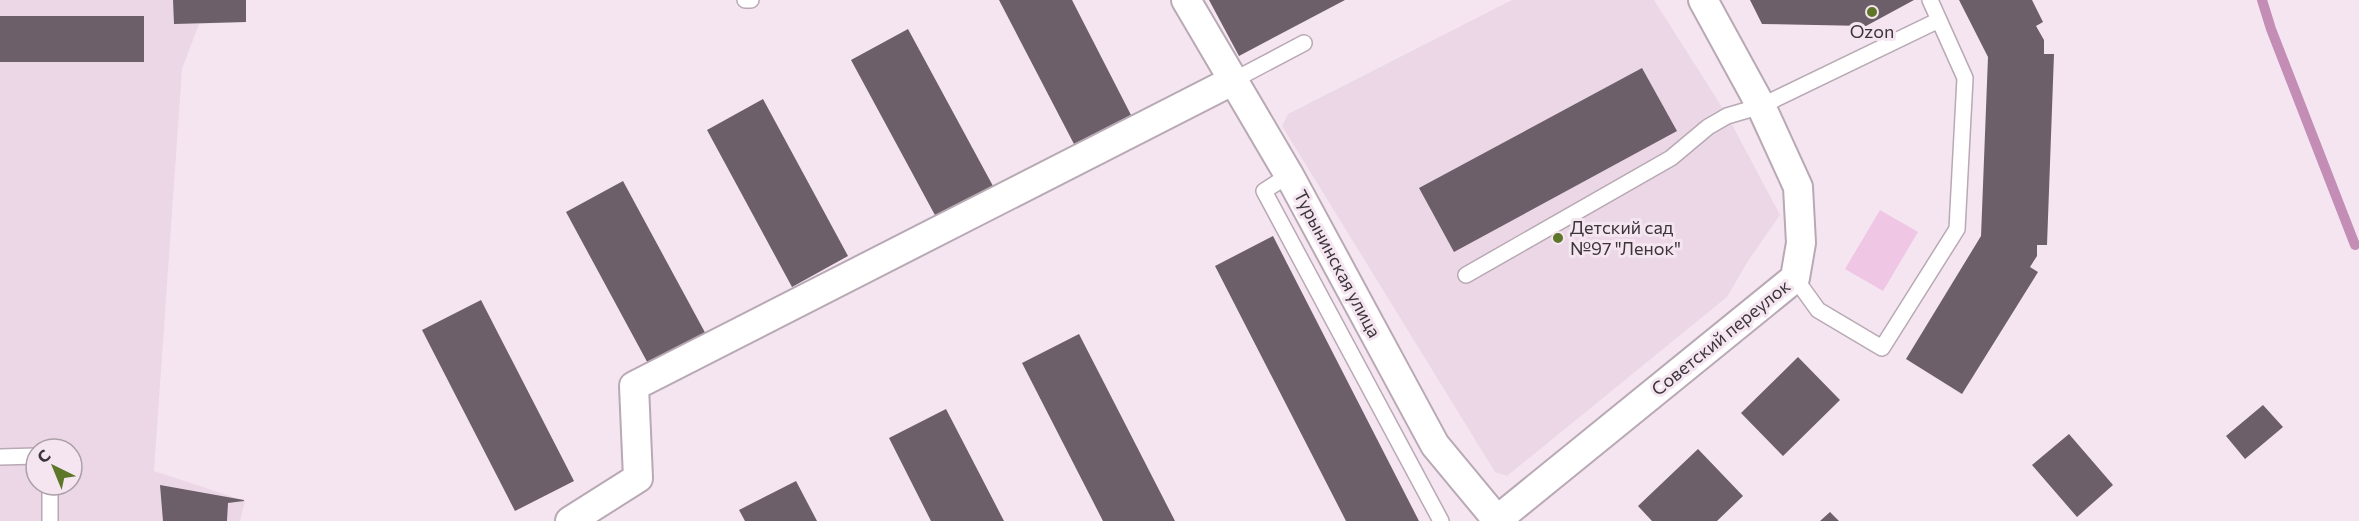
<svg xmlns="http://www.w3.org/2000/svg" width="2359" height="521" font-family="Commissioner,sans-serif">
<rect width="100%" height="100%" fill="#f5e5f1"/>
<path fill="#ecd7e6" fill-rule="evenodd" d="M0,0H245L246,22L199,24L182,69L154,471L245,501L240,521H0ZM36,449H72V485H36Z
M1512,0H1654L1727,115L1780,215L1748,261L1727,297L1507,476L1495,472L1282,126L1288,114Z"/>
<path fill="#efc7e4" d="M1880,210L1918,232L1883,291L1845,269Z"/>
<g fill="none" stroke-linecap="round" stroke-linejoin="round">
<path stroke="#c38db6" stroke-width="10" d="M2262,0L2271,29L2355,245"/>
</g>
<path fill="#6c5f69" d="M173,0H246V22L174,24Z
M999,0H1072L1131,115L1074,144Z
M1209,0H1345L1239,56Z
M1750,0H1914L1866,26L1762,24Z
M1959,0H2032L2043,22L2036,26L2044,40V54H2054L2047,245H2037V256L2030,267L2038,272L1962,394L1906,359L1981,236L1988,57Z
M0,16H144V62H0Z
M908,29L993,186L936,217L851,60Z
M1642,68L1677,131L1454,252L1419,188Z
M763,99L848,256L792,287L707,130Z
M623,181L708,338L651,369L566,212Z
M1273,236L1419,521H1346L1215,266Z
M481,300L574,481L515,511L422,330Z
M1079,334L1175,521H1103L1022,363Z
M1798,357L1840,400L1783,456L1741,413Z
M2263,405L2283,427L2245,459L2226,436Z
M946,409L1004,521H931L889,438Z
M2069,434L2113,485L2077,517L2032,465Z
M1698,449L1743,496L1717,521H1652L1638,506Z
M796,481L817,521H745L739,510Z
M160,485L244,500V501L228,503L227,521H163Z
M1830,512L1839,521H1820Z"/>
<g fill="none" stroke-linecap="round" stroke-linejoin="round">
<defs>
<path id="lane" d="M745,0H751
M1930,0L1939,20
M1234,80L1304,43
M1289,175L1264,191L1441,521
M1466,275L1671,158L1708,127L1727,116L1761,106L1939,20L1965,78L1957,229L1882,348L1818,310L1795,278
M0,457L36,456
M50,485V521"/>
<path id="street" d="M1186,0L1289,175L1435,445L1498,521
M1497,520L1795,278L1801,243L1798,187L1761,106L1703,0
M570,521L638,478L634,386L1234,80"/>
</defs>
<use href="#lane" stroke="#b8a9b4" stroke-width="18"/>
<use href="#street" stroke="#b8a9b4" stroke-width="32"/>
<use href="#lane" stroke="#fff" stroke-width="15"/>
<use href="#street" stroke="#fff" stroke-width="28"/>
</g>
<g fill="#5d7628" stroke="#f5e5f1" stroke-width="2">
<circle cx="1872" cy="12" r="6"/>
<circle cx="1558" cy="238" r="6"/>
</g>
<g text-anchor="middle" stroke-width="6" stroke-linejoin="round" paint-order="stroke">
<g font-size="18" fill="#3b353a" stroke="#f5e5f1">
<text x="1872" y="38">Ozon</text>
<text x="1570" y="234" text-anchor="start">Детский сад<tspan x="1570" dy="21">№97 "Ленок"</tspan></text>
</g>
<g font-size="18" fill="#3b353a" stroke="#f5e5f1">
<text transform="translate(1337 264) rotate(62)" y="6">Турынинская улица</text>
<text transform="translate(1721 338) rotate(-39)" y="6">Советский переулок</text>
</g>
</g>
<g transform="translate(54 467) rotate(317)"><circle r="28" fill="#f5e5f1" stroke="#ab9fa8" stroke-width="1.5"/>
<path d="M0-4.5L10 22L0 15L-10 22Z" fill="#5d7628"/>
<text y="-9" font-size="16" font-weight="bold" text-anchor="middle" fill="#3b353a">С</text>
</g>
</svg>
